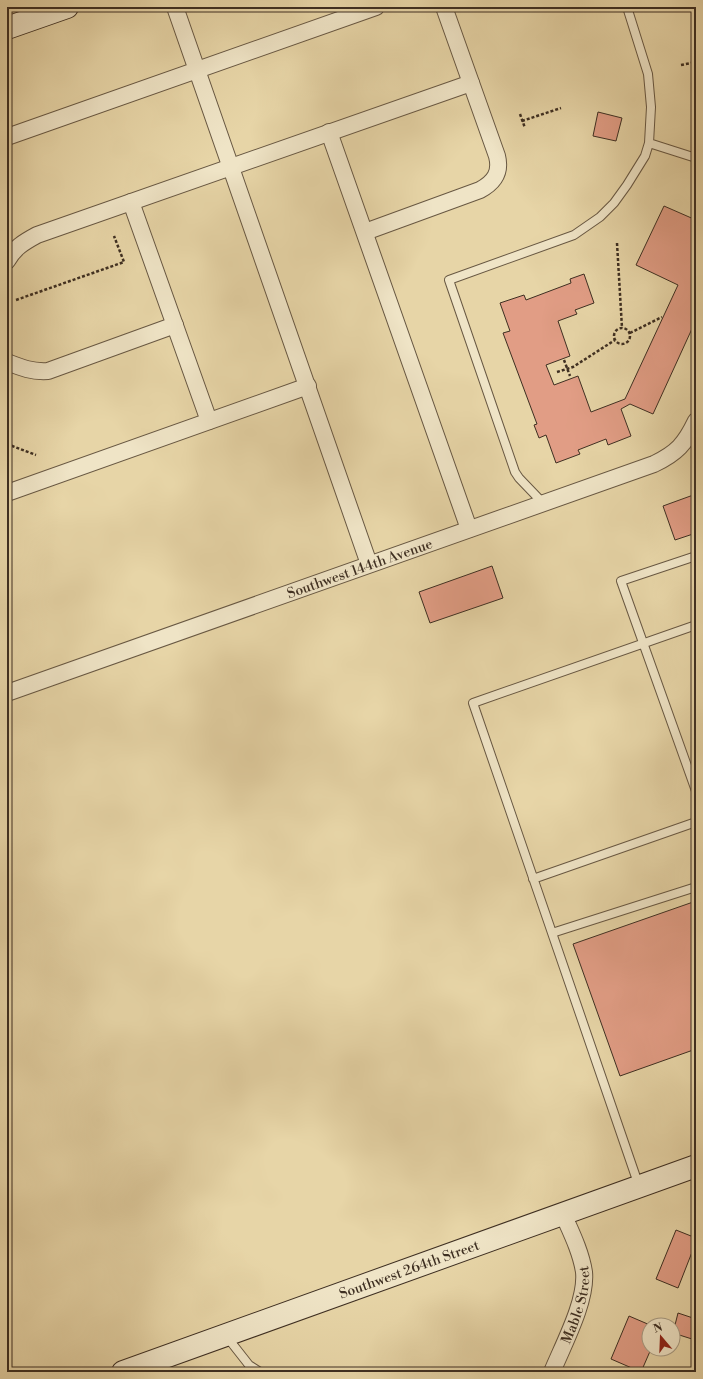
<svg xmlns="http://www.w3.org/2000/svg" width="703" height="1379" font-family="'Libre Bodoni',serif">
<rect width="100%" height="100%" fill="#e7d5a7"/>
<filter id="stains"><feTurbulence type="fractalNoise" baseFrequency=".005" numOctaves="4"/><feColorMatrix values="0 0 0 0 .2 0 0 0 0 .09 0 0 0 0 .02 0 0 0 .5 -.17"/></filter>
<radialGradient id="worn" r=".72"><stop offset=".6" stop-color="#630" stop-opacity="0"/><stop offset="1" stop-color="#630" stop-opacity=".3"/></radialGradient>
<path fill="#e19d85" stroke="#3e2f22" d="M598,112L622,118L616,141L593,136Z
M664,206L696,220V320L653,414L630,404L621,409L631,436L608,445L606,439L578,450L580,454L556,463L546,435L539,438L534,425L537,424L503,333L510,331L500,303L524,295L526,300L571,283L570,279L584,274L594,303L575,310L577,314L558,321L570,356L546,365L554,385L578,376L591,412L625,399L678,285L636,265Z
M696,494V533L675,540L663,506Z
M492,566L503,598L430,623L419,592Z
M696,901V1049L620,1076L573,944Z
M676,1230L696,1238V1242L678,1288L656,1279Z
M678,1313L696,1319V1329L692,1339L673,1333Z
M629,1316L650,1325L649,1349H651L641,1372L611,1359Z"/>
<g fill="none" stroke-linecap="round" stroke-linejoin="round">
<defs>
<path id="lane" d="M649,143L696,158
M543,503L519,478L515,472L449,280L574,235L600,217L614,203L627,185L645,156L649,143L651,107L648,74L627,7
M696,556L621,581L696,791
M533,879L696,822
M552,933L696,887
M639,1186L473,703L696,625
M227,1337L249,1365L260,1372"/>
<g id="street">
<path d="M175,7L369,564"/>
<path d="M329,132L469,529"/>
<path d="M7,137L376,7"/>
<path d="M131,202L209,421"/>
<path d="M365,232L480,190C495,182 501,172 497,156L444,7"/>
<path d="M7,261C14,248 24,242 37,235L471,83"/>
<path d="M7,362C22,368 32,372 48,371L175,325"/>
<path d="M7,493L308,386"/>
<path id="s1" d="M7,693L654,464C677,453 685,444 696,421"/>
<path id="s2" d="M552,1372C563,1345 587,1301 584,1272C581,1252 571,1232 563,1214"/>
</g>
<g id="secondary">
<path d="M7,28L67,7"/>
<path id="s3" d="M123,1372L696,1166"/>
</g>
</defs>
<use href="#lane" stroke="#685843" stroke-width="10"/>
<use href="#street" stroke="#685843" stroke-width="18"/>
<use href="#secondary" stroke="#3e2f22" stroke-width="24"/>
<path stroke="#3e2f22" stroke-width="2.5" stroke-dasharray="3 2" stroke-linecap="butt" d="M681,65L696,62
M520,114L525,128
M522,121L561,108
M617,243L622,328
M16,300L124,262L114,236
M614 336a8 8 0 1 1 16 0a8 8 0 1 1-16 0Z
M630,333L662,317
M564,360L570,376
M557,372L573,367L615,340
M7,444L36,455"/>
<use href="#lane" stroke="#efe4c6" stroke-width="8"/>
<use href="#street" stroke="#efe4c6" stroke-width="16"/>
<use href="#secondary" stroke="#efe4c6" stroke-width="22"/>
</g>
<g text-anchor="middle" stroke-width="3" stroke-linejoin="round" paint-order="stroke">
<g font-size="14" fill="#3e2f22" stroke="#efe4c6">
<text dy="5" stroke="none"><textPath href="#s1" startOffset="374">Southwest 144th Avenue</textPath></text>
<text dy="5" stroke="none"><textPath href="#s3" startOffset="304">Southwest 264th Street</textPath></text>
<text dy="5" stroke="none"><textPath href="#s2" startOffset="72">Mable Street</textPath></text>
</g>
</g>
<rect width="703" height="1379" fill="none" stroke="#e7d5a7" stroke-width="24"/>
<rect x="8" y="8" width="687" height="1363" fill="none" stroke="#3e2f22" stroke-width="2"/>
<rect x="12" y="12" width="679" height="1355" fill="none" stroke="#3e2f22"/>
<g transform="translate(661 1337) rotate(341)"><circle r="19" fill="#efe4c6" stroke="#a89c84"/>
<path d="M0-3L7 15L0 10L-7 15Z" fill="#8f2418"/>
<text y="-6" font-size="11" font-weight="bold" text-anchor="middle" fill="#3e2f22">N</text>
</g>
<rect width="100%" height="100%" filter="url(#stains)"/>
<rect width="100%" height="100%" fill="url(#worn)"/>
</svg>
